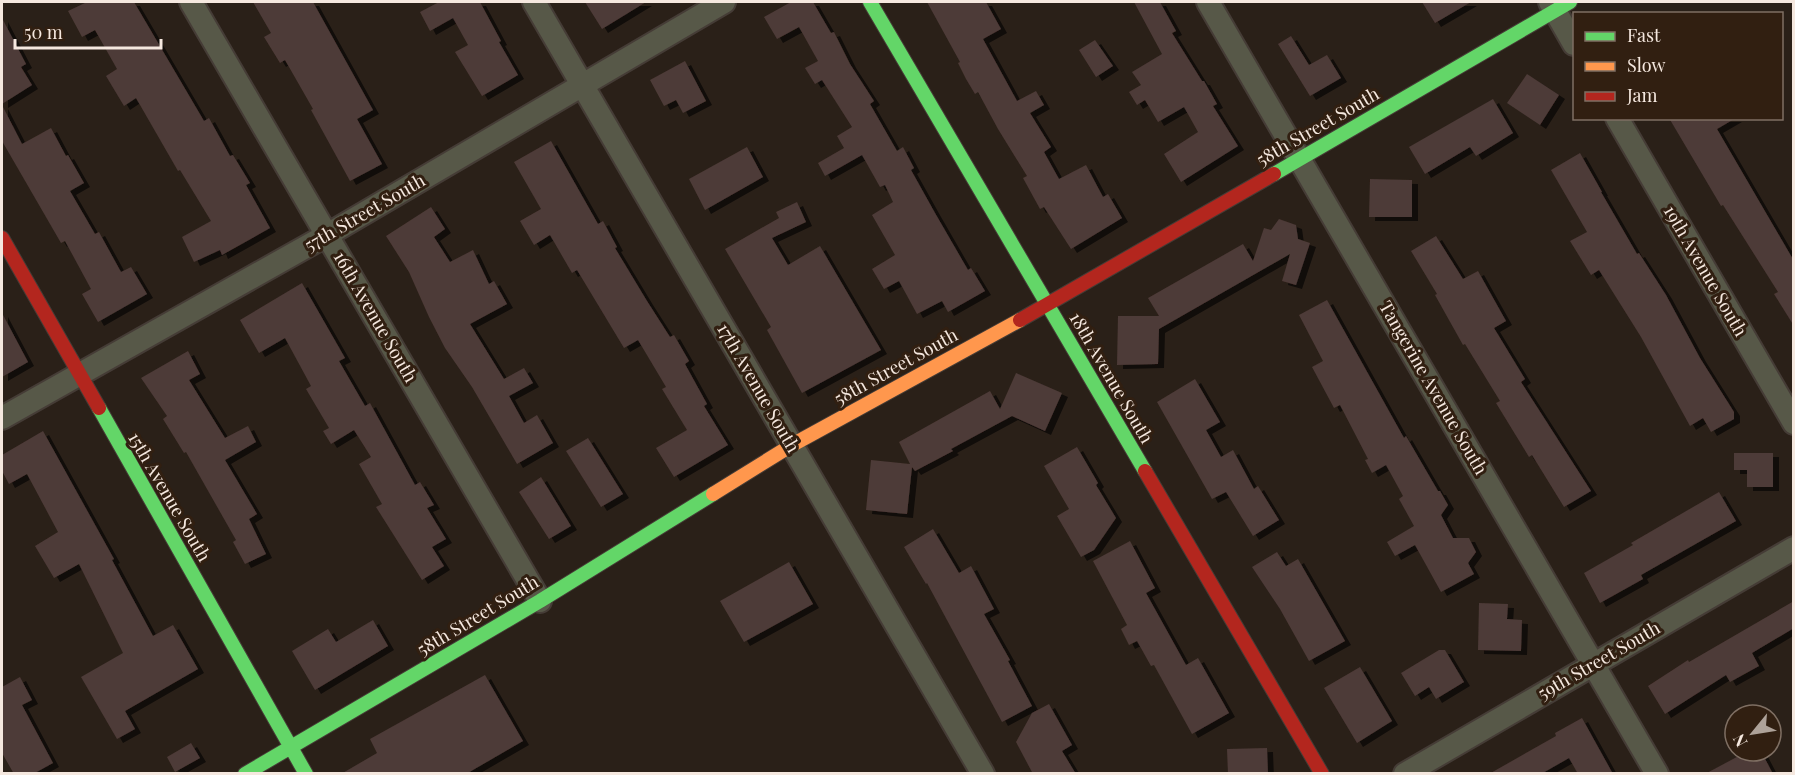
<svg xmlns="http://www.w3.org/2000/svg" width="1795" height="775" font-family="'Playfair Display',serif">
<defs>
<filter id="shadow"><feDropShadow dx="6" dy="4" stdDeviation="0" flood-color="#0009"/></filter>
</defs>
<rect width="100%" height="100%" fill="#2a2018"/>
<path fill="#4d3a37" filter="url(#shadow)" d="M87,2H134L204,121L209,118L230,156L233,155L250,183L246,185L270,228L222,255L220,250L194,262L182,237L211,221L180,170L178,171L136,98L124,106L106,76L117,69L95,30L82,37L68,11Z
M253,2H313L373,110L357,119L382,164L350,181L311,110L313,109L285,60L280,63L264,37L271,33Z
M439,2H482H480L501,41L499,42L518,75L482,96L455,52L468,45L453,18L430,31L420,12Z
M585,2H646L602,29Z
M791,2H813L831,33L834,32L850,64L874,101L870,104L897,151L903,147L914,168L911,170L935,213L968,270L971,268L985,291L948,312L942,301L917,314L899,281L884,289L872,269L895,255L872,215L893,202L885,185L880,187L862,155L825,176L818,163L844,148L837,136L852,127L822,80L815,84L805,68L818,61L799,27L777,39L764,17Z
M927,2H986L1001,29L983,39L1017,101L1036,91L1044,105L1030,113L1051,147L1044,152L1059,179L1086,165L1103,197L1108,194L1122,218L1071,249L1044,207L1040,209L1023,178L1027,176L998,129L978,92L975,94L966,79L958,63L960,62Z
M1134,2H1160L1176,31L1172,33L1202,81H1204L1217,104L1213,106L1238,146L1181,182L1164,154L1198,132L1184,107L1158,122L1145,100L1137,105L1129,92L1141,85L1132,72L1162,54Z
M1422,2H1471L1435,23Z
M2,18L26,64L21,67L32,85L2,104Z
M1291,36L1309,65L1327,55L1341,78L1310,96L1278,44Z
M1095,40L1113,66L1096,77L1079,50Z
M685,61L706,101L683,113L676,100L664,106L650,80Z
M1527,74L1559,95L1540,125L1507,103Z
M1493,99L1513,133L1476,156L1470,147L1425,174L1409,147Z
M2,105L22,144L51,128L66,156L68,155L84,183L70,191L95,234L99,232L121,272L131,267L147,294L98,322L82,294L91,289L65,241L61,243L2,141Z
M1669,118H1736L1717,129L1794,261V326L1774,294L1778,292L1723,205L1721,206Z
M551,141L598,224L603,221L617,247L615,248L647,301L670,337L674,335L689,361L685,364L707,404L704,406L728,445L674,477L656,448L687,430L662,389L666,387L638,340L624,348L577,270L572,273L550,235L534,245L520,221L541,209L514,162Z
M747,147L763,177L705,210L689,179Z
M1580,153L1602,192H1601L1637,254L1639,253L1666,295L1700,358L1734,412V419L1711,432L1703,418L1690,426L1641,337L1599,270L1591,275L1570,241L1587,232L1551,170Z
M1370,179L1412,180V217H1369Z
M797,202L806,222L772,238L788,265L820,246L881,350L802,393L767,330L771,327L725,249L779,218L776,212Z
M431,207L445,229L434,237L450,262L473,250L489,284L494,281L507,304L470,324L504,379L524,368L533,383L509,396L524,423L537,415L553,443L517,464L472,387L445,348L429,317L409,272L386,236Z
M1279,219L1296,225L1298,239L1310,243L1296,285L1282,281L1290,254L1159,329L1158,364L1117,365L1118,316H1159L1148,298L1243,244L1253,261L1264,228L1271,230Z
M1436,236L1463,279L1478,271L1506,321L1494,328L1525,379L1521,382L1591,491L1564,507L1532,455L1529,457L1496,403L1500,401L1465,344L1463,345L1435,295L1437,294L1411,251Z
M302,283L345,358L339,361L365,406L370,403L415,485L420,482L434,505L427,508L446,539L432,547L444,566L422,580L376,507L382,504L359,464L371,457L354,430L331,444L323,431L329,428L306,389L311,386L285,338L259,353L240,320Z
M1327,300L1404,438L1406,436L1438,491H1440L1448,505L1441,515L1453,538H1469L1476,552L1468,563L1474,574L1441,592L1415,545L1395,556L1387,542L1414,526L1399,499L1403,496L1386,465L1372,473L1365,460L1368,459L1340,405L1334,408L1312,367L1323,361L1299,315Z
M2,313L28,362L2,377Z
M188,351L200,374L189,380L225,438L248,426L256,442L225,460L257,514L249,519L266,554L245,564L233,542L236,540L186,452L184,453L163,419L167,416L141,378Z
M1016,373L1062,393L1045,431L1012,416L951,449L953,451L915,471L912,467L907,514L866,510L871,460L910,464L899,442L990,391L1000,409Z
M1195,379L1220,422L1206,430L1221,457L1233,450L1254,489L1258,486L1279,520L1253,536L1226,492L1212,499L1157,402Z
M43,431L114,559L112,560L153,636L173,625L198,669L125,711L135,729L117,739L81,677L123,653L79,564L54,578L35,546L58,532L27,474L9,484L2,471V455Z
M588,438L623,494L601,507L566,451Z
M1077,447L1098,483L1096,485L1116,518L1094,550L1081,557L1057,516L1069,509L1044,466Z
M1734,453H1773V487H1747V470H1734Z
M541,477L571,526L549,539L519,492Z
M1719,492L1736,521L1641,575L1643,579L1600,603L1584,573L1633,545L1631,543Z
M933,529L959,573L971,566L994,609L984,614L1010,660L1008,661L1032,706L1002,722L927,583L926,584L904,547Z
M1130,541L1155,588L1146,593L1186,665L1198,658L1229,713L1192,734L1154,665L1151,666L1137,641L1129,645L1121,629L1127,625L1093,561Z
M1277,552L1286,566L1298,559L1345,641L1309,661L1280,609L1252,567Z
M789,562L813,604L744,642L720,601Z
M1794,601V628L1752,653L1759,666L1730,682L1726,675L1665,714L1648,686L1688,660L1689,662Z
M1479,603L1508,604L1507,619L1522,620L1521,651L1478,650Z
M373,620L388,646L315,690L292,651L328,629L336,642Z
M1439,650H1445L1464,682L1436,699L1429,687L1415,696L1401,673Z
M1360,667L1392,721L1357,743L1324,688Z
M485,675L523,741L466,774H341L377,753L370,739Z
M20,677L32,700L22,705L53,763L33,774H14L2,753V687Z
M1049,704L1072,745L1062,751L1076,774H1033L1016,742L1032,713Z
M1582,718L1613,774H1578L1569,758L1541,774H1489L1556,736L1555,733Z
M191,743L200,758L175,772L167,757Z
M1267,748L1268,774H1228L1227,749Z
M1748,751H1761L1773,774H1705Z"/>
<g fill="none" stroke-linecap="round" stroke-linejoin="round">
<defs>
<path id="street" d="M191,2L540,601
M534,2L983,774
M1208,2L1657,774
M1550,2L1574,44
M1617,118L1794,423
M2,418L327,235L724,2
M1405,774L1794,548"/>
<path id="fast" d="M870,2L1145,471
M1274,174L1570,2
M99,408L306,774
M245,774L540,601L713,494"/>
<path id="slow" d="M713,494L792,445L1020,320"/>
<path id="jam" d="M2,238L99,408
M1020,320L1274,174
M1145,471L1322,774"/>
</defs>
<use href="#street" stroke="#453c36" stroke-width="26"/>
<use href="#fast" stroke="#453c36" stroke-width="16"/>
<use href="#slow" stroke="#453c36" stroke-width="16"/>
<use href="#jam" stroke="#453c36" stroke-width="16"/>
<use href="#street" stroke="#575848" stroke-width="22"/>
<use href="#fast" stroke="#63d668" stroke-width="14"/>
<use href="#slow" stroke="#ff974d" stroke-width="14"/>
<use href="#jam" stroke="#b3261e" stroke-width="14"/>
</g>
<g text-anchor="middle" stroke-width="6" stroke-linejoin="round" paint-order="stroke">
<g font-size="18" fill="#f5e8df" stroke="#311f11">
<text transform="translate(1318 127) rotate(-30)" y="6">58th Street South</text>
<text transform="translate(365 213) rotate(-30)" y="6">57th Street South</text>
<text transform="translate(1705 271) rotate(60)" y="6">19th Avenue South</text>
<text transform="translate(375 317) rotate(60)" y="6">16th Avenue South</text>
<text transform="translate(896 367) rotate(-29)" y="6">58th Street South</text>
<text transform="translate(1111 378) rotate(60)" y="6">18th Avenue South</text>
<text transform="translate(758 388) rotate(60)" y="6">17th Avenue South</text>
<text transform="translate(1433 388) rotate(60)" y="6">Tangerine Avenue South</text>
<text transform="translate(169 497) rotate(60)" y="6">15th Avenue South</text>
<text transform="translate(478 616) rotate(-31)" y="6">58th Street South</text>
<text transform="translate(1599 661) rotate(-30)" y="6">59th Street South</text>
</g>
</g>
<rect width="1795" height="775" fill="none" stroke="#f5e8df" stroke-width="6"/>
<rect x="1573" y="12" width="210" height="108" fill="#311f11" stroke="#7f6f63" stroke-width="1.5"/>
<rect x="1585" y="32" width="30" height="9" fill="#63d668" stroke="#7f6f63" stroke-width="1.5"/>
<text x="1627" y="42" font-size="18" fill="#f5e8df">Fast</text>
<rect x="1585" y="62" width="30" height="9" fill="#ff974d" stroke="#7f6f63" stroke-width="1.5"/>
<text x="1627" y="72" font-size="18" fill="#f5e8df">Slow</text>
<rect x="1585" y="92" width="30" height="9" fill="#b3261e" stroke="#7f6f63" stroke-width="1.5"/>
<text x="1627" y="102" font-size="18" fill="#f5e8df">Jam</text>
<g transform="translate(1753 733) rotate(240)"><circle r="28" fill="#311f11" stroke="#7f6f63" stroke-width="1.5"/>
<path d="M0-4.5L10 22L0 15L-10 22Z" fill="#aea299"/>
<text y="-9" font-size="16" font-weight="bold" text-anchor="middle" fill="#f5e8df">N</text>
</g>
<path d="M15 39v9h146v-9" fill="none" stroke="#f5e8df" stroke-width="3"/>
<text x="24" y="39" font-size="18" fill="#f5e8df" stroke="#311f11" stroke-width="4.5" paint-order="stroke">50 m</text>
</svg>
